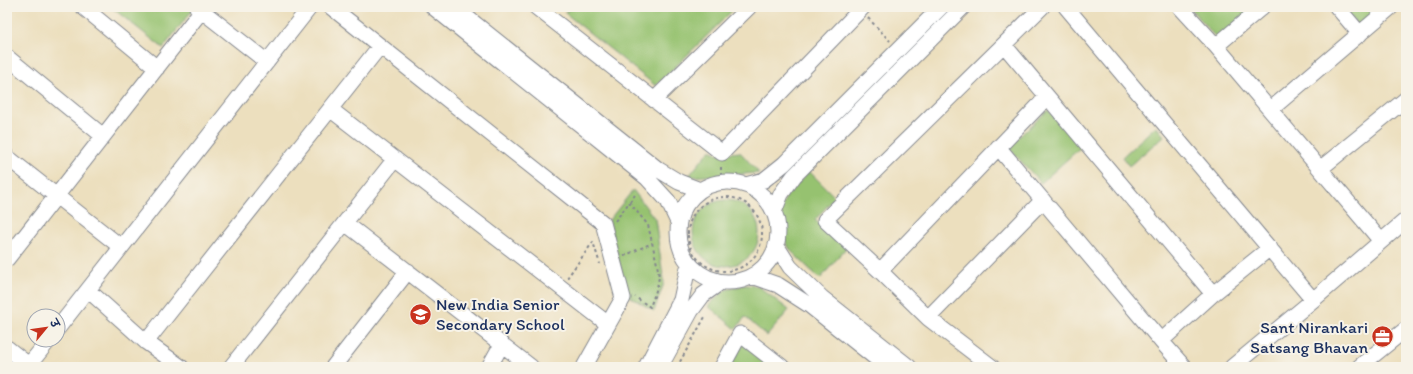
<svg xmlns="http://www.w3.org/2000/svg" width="1413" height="374" font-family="Itim,'Playpen Sans Deva',sans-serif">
<rect width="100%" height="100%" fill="#f7f3e8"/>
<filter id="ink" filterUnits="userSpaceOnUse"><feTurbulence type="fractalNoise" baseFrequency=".025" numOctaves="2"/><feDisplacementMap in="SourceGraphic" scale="8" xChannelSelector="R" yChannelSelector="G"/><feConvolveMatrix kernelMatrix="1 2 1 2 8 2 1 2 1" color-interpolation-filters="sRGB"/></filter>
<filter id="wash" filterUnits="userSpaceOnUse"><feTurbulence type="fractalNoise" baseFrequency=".012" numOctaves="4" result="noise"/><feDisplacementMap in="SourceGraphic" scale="16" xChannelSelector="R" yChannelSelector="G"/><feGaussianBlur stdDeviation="0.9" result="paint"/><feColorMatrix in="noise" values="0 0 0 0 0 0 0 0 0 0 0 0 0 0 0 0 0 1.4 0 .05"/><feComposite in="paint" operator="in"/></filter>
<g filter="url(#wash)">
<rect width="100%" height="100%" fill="#ecdfbe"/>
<path fill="#96c26f" stroke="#587866" d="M111,7H194V8L163,48Z
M572,7H736L656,86L565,13Z
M1189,7H1255L1217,39Z
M1342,7H1382L1359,27Z
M1048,110L1081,147L1041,183L1008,147Z
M1156,126L1164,136L1129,166L1122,157Z
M710,150L719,154L740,152L759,173L688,177Z
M809,171L835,197L815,220L846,248L820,279L791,251L784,239L782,220L781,208L786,197Z
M633,190L655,219L664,283L654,311L627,295L609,220Z
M693 233a33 33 0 1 1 66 0a33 33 0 1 1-66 0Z
M744,285L758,286L789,310L767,336L745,317L736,329L708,306L725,290Z
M743,344L772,367H729Z"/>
</g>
<g filter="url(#ink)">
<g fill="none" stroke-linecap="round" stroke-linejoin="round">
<defs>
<path id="minor" d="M83,7L157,68
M197,7L267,62
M331,7L603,223L623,298L584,367
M433,7L647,178L668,201L678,222
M454,7L659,170L679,182L700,190
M536,7L722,153L863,7
M1066,7L1313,300
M1180,7L1216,46L1381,241
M1337,7L1360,34
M1004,45L1213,294
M1216,46L1262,7
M7,57L103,136
M654,100L749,7
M330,109L608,324
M1270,110L1391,7
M998,147L1161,341L1184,367
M7,157L121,247
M1320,169L1406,99
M678 232a50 50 0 1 1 100 0a50 50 0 1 1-100 0Z
M746,185L764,180L784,164L941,7
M774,212L781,194L794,176L963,7
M345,223L531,367
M776,245L790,267L822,298L909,367
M7,259L202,10
M880,271L1047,97
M752,276L778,285L809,305L887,367
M88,290L146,342L181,367
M928,318L1043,200
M58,328L310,7
M1161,341L1213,294L1270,248
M146,342L380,46
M7,348L31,367
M29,365L49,340
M231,367L395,159
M333,367L408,271
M489,367L502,344
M646,367L681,300L689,263
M660,367L691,311L703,295L721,282
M722,367L740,334L782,367
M992,367L928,318L880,271L825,220L1042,7
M1232,367L1313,300L1406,220
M1359,367L1406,329"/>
</defs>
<use href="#minor" stroke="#84878e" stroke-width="17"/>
<path stroke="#84878e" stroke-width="2" stroke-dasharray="3 3" stroke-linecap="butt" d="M868,18L890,41
M721,182V164
M688 234a37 37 0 1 1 74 0a37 37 0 1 1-74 0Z
M629,202L648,225L657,264L659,277L657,288L650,307L635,297
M615,221L635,195
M624,256L652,243
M567,278L593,242L600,264
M677,367L705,317"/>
<use href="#minor" stroke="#fff" stroke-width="15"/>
</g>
</g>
<defs>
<symbol id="school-disc" viewBox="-11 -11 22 22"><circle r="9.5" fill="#c8321e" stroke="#f7f3e8"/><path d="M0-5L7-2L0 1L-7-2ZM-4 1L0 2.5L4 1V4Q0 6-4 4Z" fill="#fff"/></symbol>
<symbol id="office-disc" viewBox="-11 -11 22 22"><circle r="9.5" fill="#c8321e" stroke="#f7f3e8"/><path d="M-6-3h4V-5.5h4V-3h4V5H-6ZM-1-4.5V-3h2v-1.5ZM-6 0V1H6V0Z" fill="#fff"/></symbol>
</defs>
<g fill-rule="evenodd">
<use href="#school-disc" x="408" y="302" width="25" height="25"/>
<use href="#office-disc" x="1370" y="324" width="25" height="25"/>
</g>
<g text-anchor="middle" stroke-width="4" stroke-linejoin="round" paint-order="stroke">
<g font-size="17" fill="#1b2f5e" stroke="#f7f3e8" text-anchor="start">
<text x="436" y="310">New India Senior<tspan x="436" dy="20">Secondary School</tspan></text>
<text x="1368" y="333" text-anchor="end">Sant Nirankari<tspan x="1368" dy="20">Satsang Bhavan</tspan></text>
</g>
</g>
<rect width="1413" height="374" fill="none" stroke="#f7f3e8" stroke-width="24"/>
<g transform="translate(46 328) rotate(61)"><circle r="19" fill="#f7f3e8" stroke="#9fa5b1"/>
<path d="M0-3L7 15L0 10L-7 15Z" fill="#c8321e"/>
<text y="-6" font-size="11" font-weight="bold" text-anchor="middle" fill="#1b2f5e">उ</text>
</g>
</svg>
